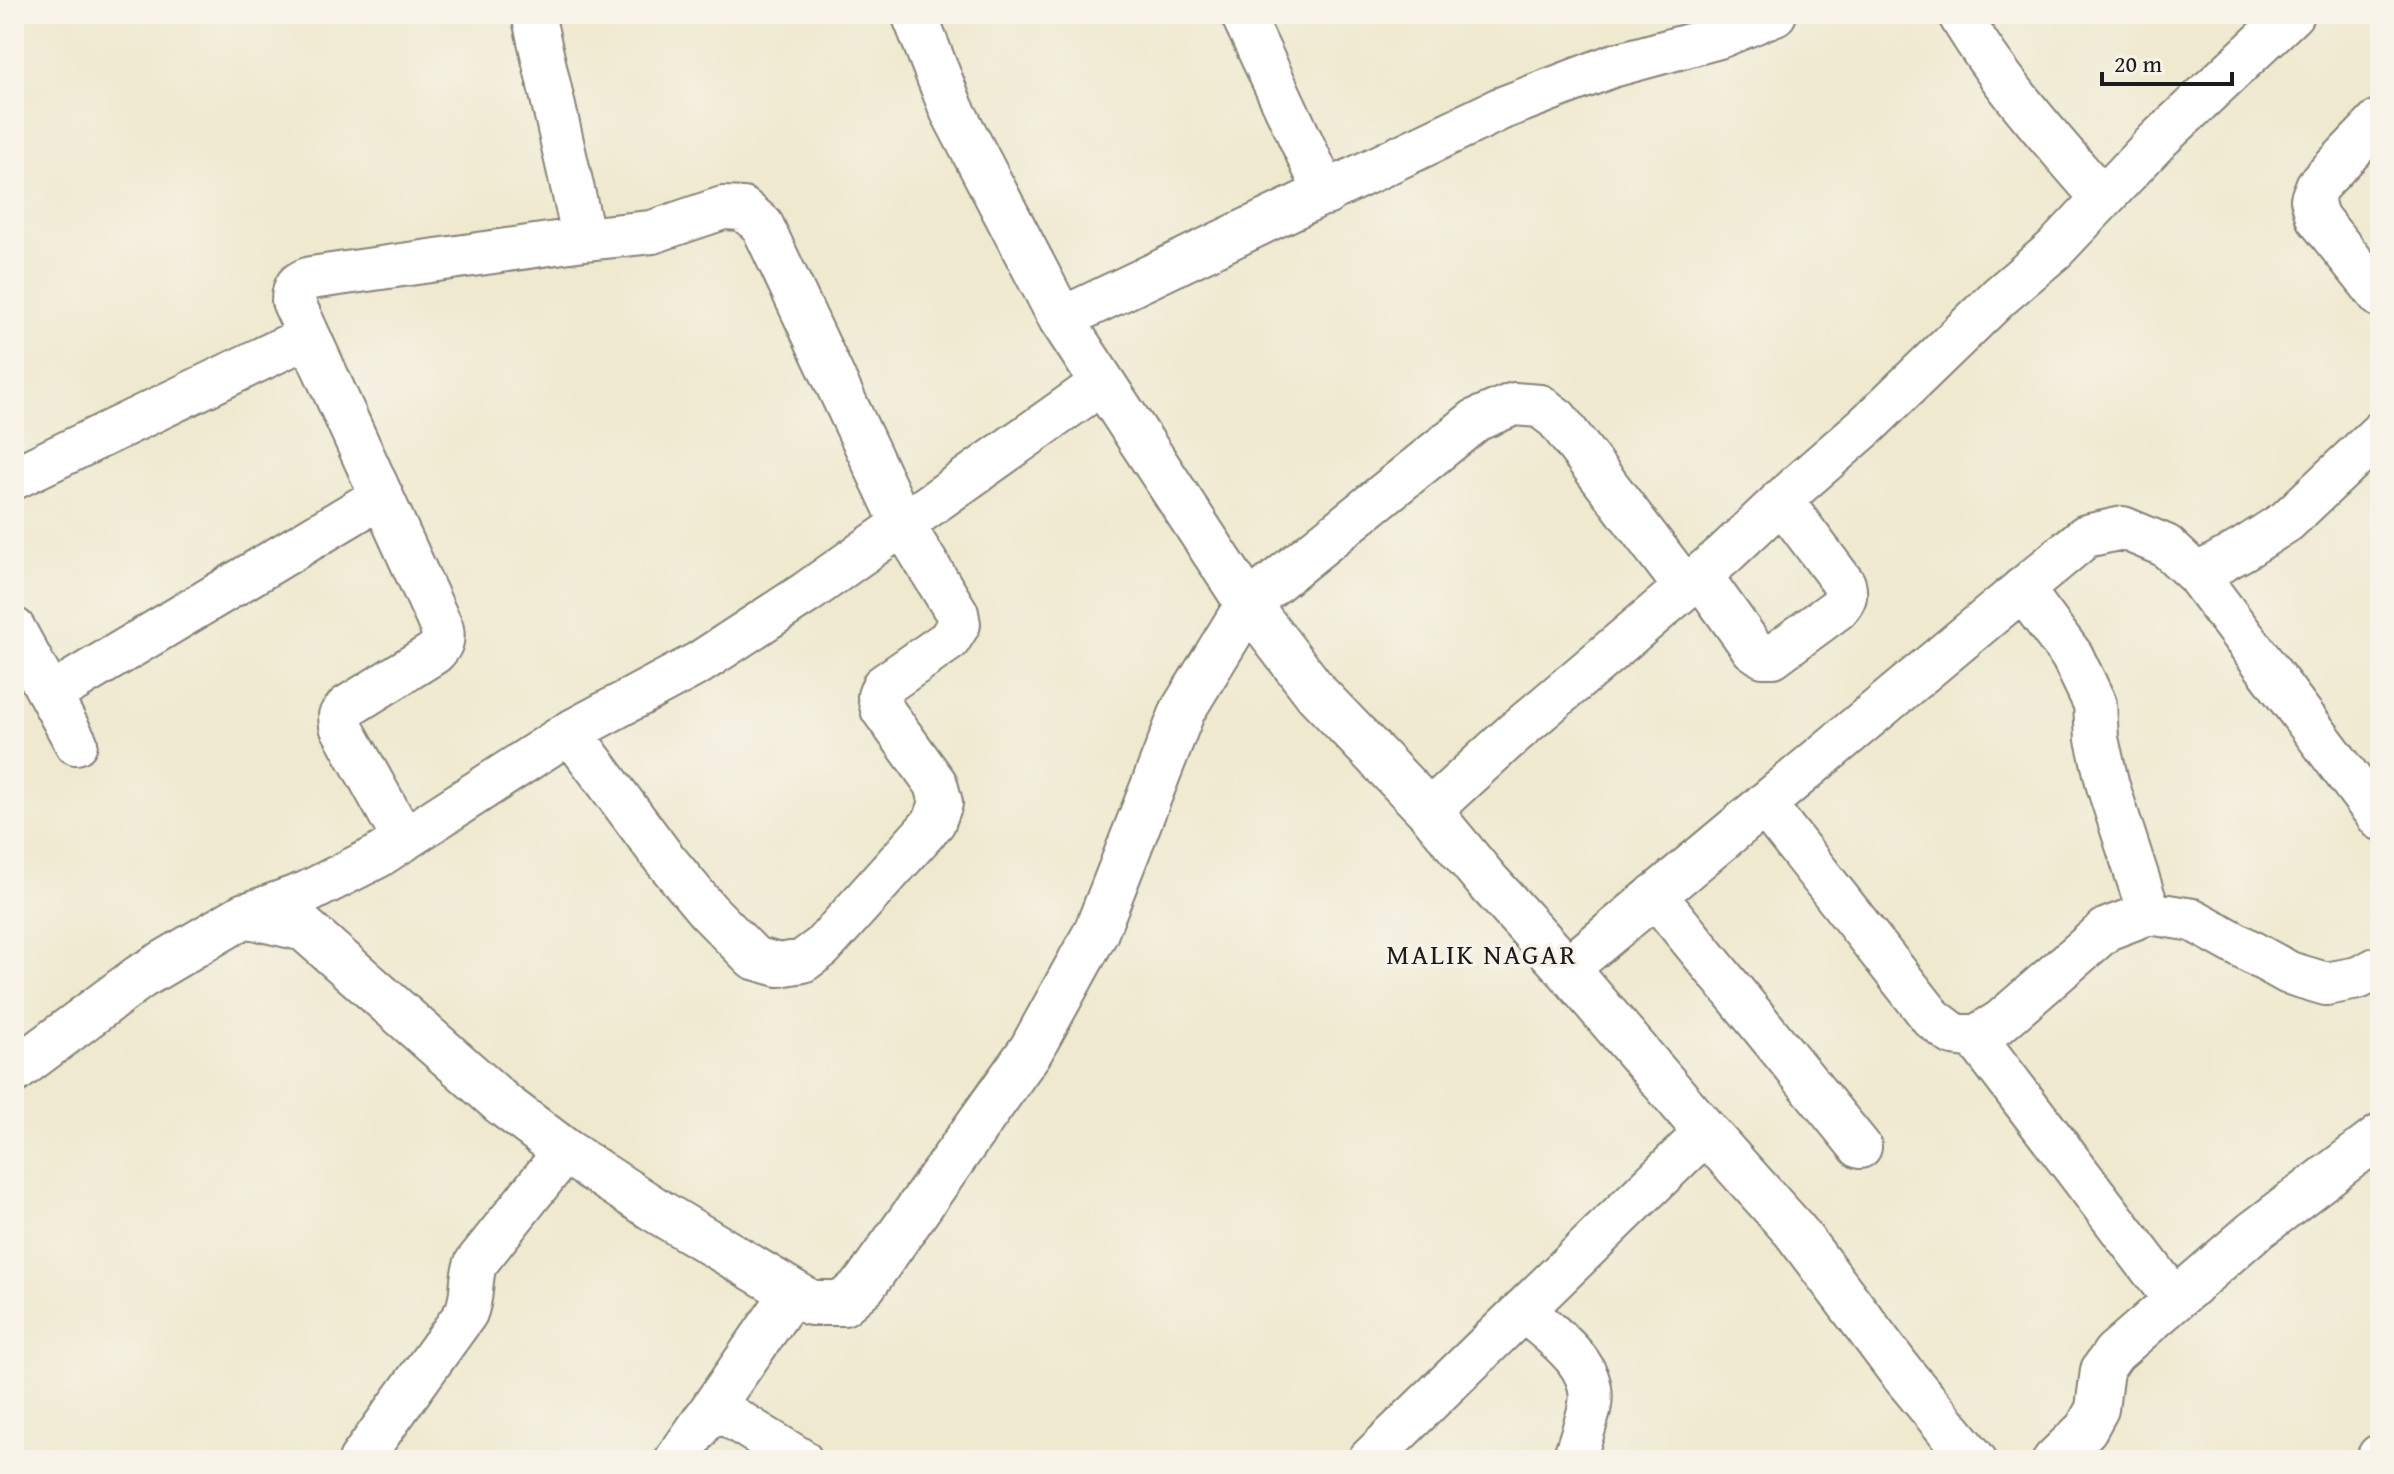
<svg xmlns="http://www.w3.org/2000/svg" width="2394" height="1474" font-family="'Gentium Book Plus',serif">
<rect width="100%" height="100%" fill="#f7f3e8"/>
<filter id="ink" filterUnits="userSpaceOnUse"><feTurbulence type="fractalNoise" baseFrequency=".0125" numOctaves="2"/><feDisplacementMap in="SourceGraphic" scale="16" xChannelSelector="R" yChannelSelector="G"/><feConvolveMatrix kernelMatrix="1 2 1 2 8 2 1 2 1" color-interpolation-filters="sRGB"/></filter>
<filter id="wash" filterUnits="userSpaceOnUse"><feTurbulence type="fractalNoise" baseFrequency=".006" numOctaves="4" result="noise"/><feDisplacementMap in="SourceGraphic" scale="32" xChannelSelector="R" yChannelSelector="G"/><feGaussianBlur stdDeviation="1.8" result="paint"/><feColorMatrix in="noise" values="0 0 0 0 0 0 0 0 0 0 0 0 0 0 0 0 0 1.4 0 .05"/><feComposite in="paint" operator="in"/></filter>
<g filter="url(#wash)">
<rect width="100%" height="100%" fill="#efe9cf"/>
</g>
<g filter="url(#ink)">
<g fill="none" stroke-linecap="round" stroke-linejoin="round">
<defs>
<path id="minor" d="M533,14L584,239
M1242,14L1326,194
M1959,14C1998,81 2052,140 2102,198
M2380,120L2317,186L2312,199L2317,217L2380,296
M1061,319L1500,109L1612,66L1719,37L1775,14
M14,478L309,336
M1700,575L1753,649L1763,656H1773L1837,609C1845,600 1847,596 1844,584L1781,500
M2197,575L2245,548L2287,521L2380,433
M2022,589L2072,656L2095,704L2097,739L2108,786L2149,913
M1248,604L1476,420L1514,404L1540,406L1557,419L1685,587
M14,629L76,743
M50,695L382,496
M1764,804L1932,1018L1953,1034L1975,1037L2000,1022L2107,929L2149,913L2193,920L2289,973L2326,984L2358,978L2380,967
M1429,811L1513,734L1725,554L1798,485L1868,424L2000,296L2055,249L2159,139L2292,14
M404,840L341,726L340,716L347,707L434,653C442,645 444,640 442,629L293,301C293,287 297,282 311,278L584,239L652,232L723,208L743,209L762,225L902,523L957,613L959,624L949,640L883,686L879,696L882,709L936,784L941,803L934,822L822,947L803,961L779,965L754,958L707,910L663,857L570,732
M1655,895L1860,1147
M245,915L306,893L377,857L570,732L699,663L806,593L1102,383
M1567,969L2086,536L2123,528L2166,546L2197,575L2380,819
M1975,1037L2175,1300
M1523,1310C1550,1334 1597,1363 1590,1405C1587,1423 1579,1442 1574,1460
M715,1407L801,1460
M2379,1456H2380
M360,1460L466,1313C474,1294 469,1280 476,1263L565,1151
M676,1460L793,1292
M1369,1460L1706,1132
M2054,1460L2086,1429L2097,1409L2102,1370L2114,1353L2252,1233L2380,1136"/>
<path id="tertiary" d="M914,14L952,110L1061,319L1248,604L1317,694L1429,811L1488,882L1567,969L1706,1132L1795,1231L1901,1372L1974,1460
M14,1071L140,977L245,915L305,929L504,1105L565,1151L654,1209L811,1303H843L864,1285L1031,1050L1096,932L1183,710L1248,604"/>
</defs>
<use href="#minor" stroke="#868276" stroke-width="46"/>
<use href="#tertiary" stroke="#868276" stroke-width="48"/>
<use href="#minor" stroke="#fff" stroke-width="42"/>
<use href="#tertiary" stroke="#fff" stroke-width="44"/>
</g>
</g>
<g text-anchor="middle" stroke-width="7" stroke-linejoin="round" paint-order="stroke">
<g font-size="28" letter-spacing="2" fill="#1c1c1c" stroke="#f7f3e8">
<text x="1482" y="964">MALIK NAGAR</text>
</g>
</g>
<rect width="2394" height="1474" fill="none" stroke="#f7f3e8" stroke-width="48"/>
<path d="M2102 72v12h130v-12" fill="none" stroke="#1c1c1c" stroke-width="4"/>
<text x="2114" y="72" font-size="24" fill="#1c1c1c" stroke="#f7f3e8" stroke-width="6" paint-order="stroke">20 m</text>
</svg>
